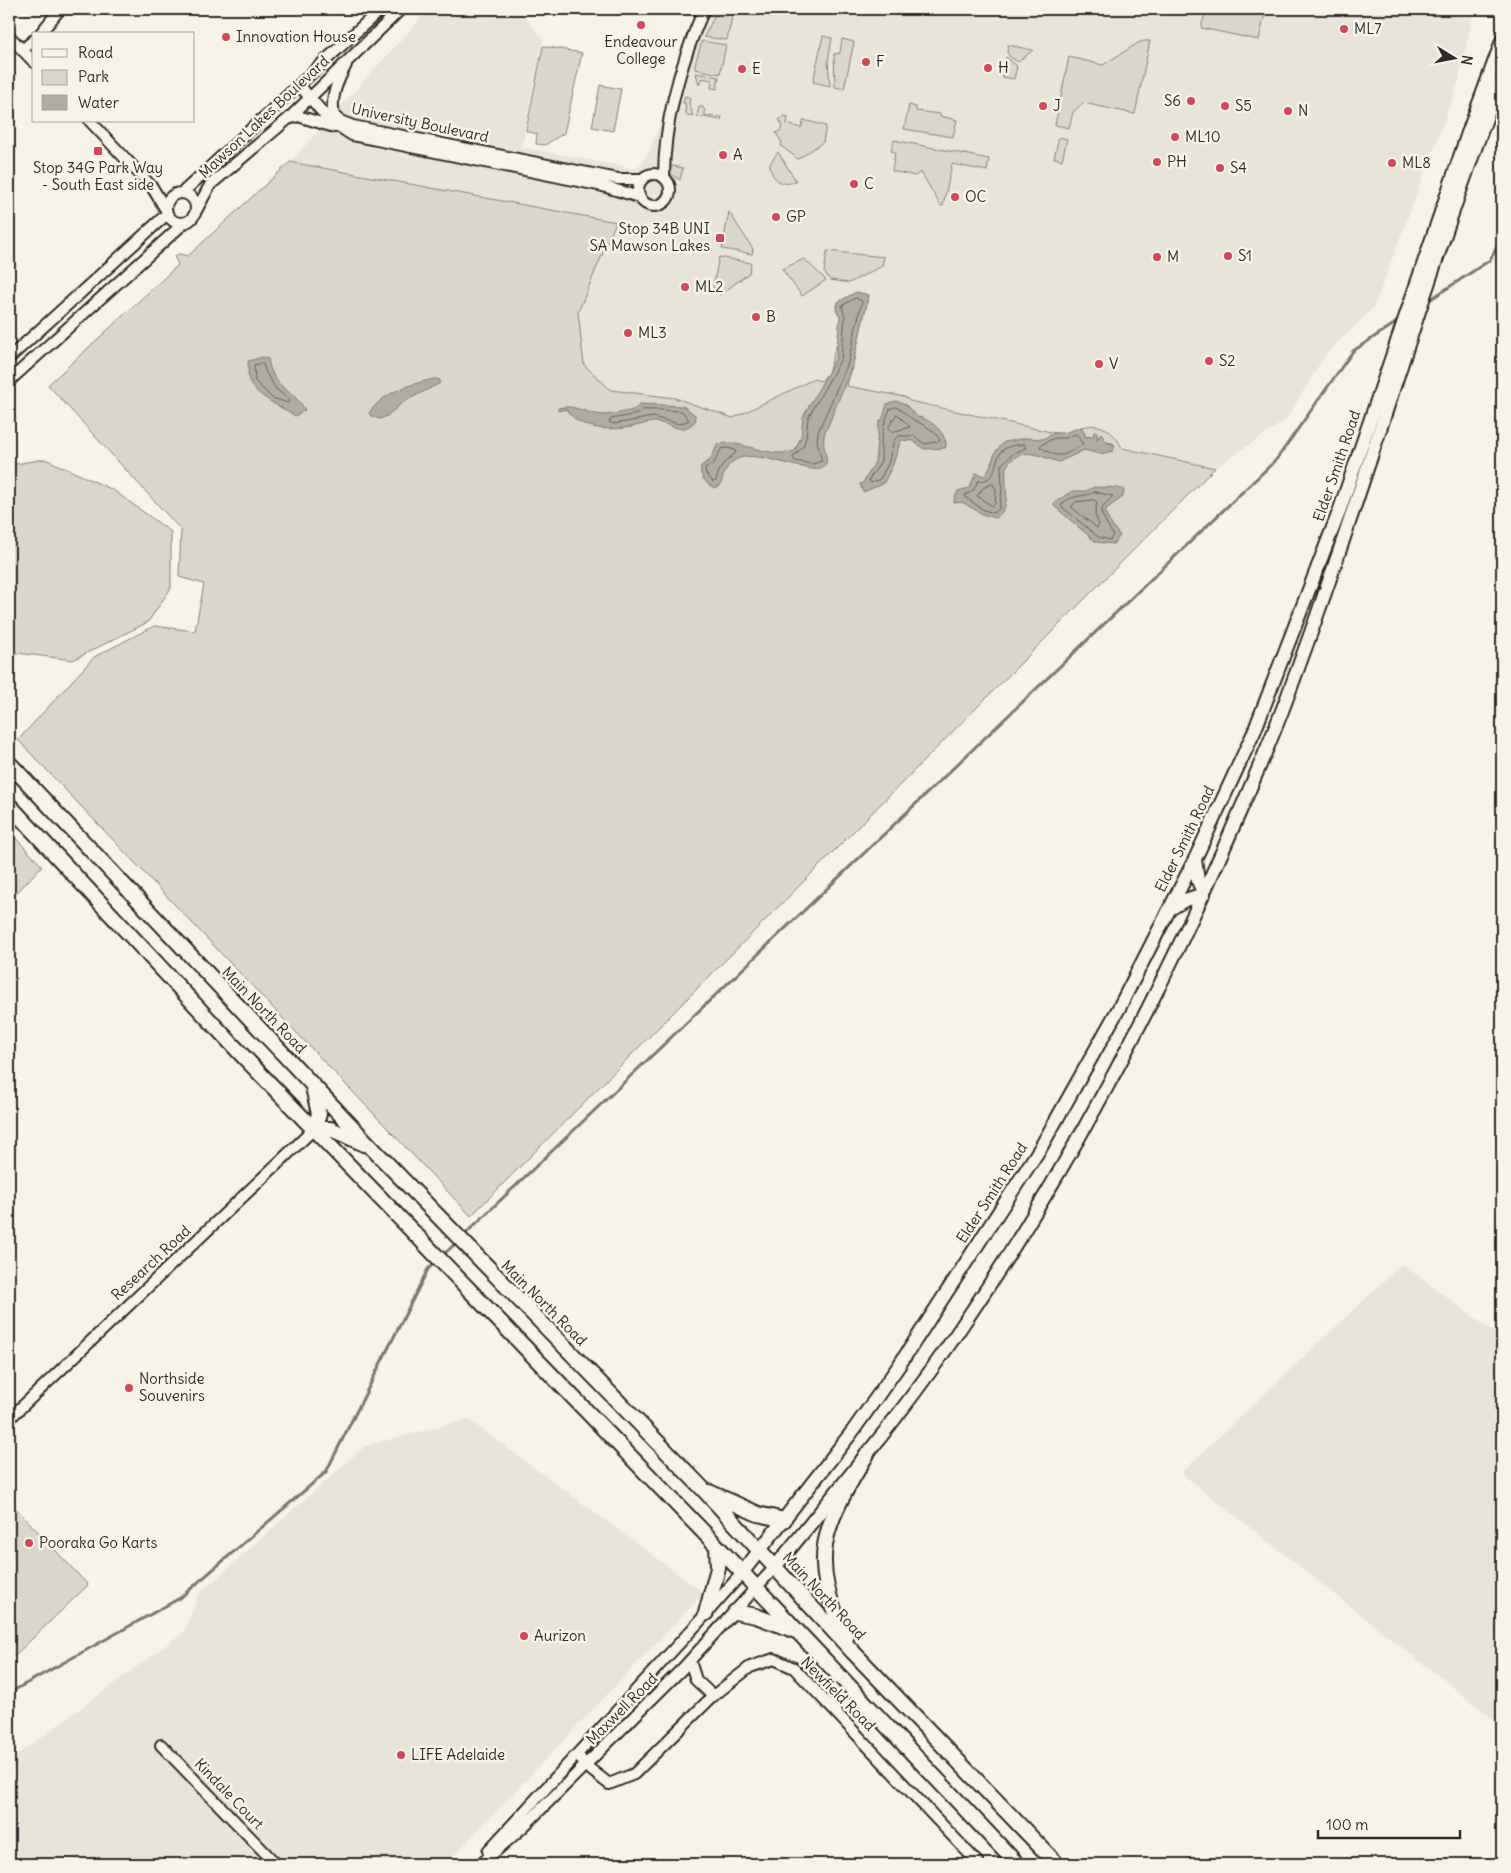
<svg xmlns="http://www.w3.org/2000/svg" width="1511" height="1873" font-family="Delius,sans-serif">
<rect width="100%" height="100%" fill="#f7f3e8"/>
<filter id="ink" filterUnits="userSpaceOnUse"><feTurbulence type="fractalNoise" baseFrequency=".02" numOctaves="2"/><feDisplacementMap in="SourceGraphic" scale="10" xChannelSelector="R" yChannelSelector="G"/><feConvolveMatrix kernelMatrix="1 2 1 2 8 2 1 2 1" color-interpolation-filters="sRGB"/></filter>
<g filter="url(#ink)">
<path fill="#e8e4da" d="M429,9H518L543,39L522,147L637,169L649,153L701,9H1474L1458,84L1374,307L1325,355L1286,420L1215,468L814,379L733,418L611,390L584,365L578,312L615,222L290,162Z
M1402,1264L1502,1338V1726L1181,1473Z
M468,1419L704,1593L446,1864H9V1761L184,1632L199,1594L365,1446Z"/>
<path fill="#dad6cc" stroke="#82807c" d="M718,9H734L727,40L704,37Z
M1206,9H1266L1259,40L1201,28Z
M823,36L832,38L828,61L830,86L813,82Z
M842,39L854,42L844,89L835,87L834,54L840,53Z
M702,41L726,45L720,74L695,69V64Z
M1144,41H1150L1135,114L1083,103L1073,112L1069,128L1055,125L1069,57L1103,65L1138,43Z
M1008,45L1033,50L1018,62L1010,57L1007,52Z
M543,46L582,53L564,133L545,145L536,144L537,134L526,131Z
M1006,57L1017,66L1014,79L1002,77Z
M696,73L719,77L717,89L711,88L712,80L702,78L699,85Z
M600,85L621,89L613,131L592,127Z
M685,96L691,98L689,102L693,116L686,115L685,103H683Z
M909,105L916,107V111L940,114V116L957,120L953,137L904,129Z
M699,107H703L705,111V116L722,117L721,120L697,116Z
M784,116L788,117L787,124L801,128L804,120L826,126L823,142L798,159L781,146L782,143L776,133L781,130L782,124L779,120Z
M1059,137L1067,139L1062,160L1054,158Z
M894,140L989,159L987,171L952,164L943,206L940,205L921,172L915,176L892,171L895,152L891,151Z
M778,152L796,181C783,188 770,179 770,164Z
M290,162L616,222L578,312L584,365L611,390L675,398L733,418L814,379L821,381L828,373L839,337L836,358L825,381L843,386L853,364L847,386L905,397L910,401L1115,446L1113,443L1106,442L1101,434L1096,440L1093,436L1086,437L1081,427C1102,422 1113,430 1122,448L1215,468L471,1216L18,740L94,657L154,626L195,631L204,584L179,577L181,530L48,385L178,265L174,256L179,254L188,256Z
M673,166L683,168L680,180L671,174L670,168Z
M729,212L753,249L752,254L722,249Z
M827,251L884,257L882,266L849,283L830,280L824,272Z
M719,257L751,263L749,273L720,295L713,287Z
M804,259L826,280L802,296L782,269Z
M45,459L113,490L171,532V588L148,622L73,660L9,652V465Z
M9,831L42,866L9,901Z
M9,1501L88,1585L9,1661Z"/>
<path fill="#afaca4" stroke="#7a7874" d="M856,292L869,295L853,364L828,426C816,443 834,463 822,468C816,471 808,468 803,467C771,462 729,438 721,485L715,488C706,484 699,477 701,466L710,460L718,444C743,439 767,459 795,451L801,437L803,417L836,358L840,316L836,310L838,302Z
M263,357L268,359C273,390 293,388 305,410L295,416C282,407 254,396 249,380C247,375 249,367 248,361Z
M435,379L440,380V383L402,403L387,416L380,419L371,416L369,413C383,392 413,383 435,379Z
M896,401L905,404L917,417C928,417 947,433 946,446L945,448L924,449L913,441L901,440L892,467L883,484L863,492L860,484L863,483L875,462L879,422L883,418L887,404Z
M640,404L683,406L695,415L696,420C682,437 671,423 654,422C647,422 639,426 631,427C608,431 579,430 566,409L558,411V408C573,403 588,415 604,415C607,415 633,411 635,409C637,408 638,405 640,404Z
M1081,427L1086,437L1093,436L1094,432H1097V439L1101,433L1106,442L1115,445L1113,451L1100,454L1084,450L1059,462C1040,457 1021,443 1006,467C1004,486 1013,505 996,518L982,514L962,502L954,503V499L958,491L969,488L976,473L984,476L987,474L996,451L1004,442L1027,438L1043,439L1054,433H1064Z
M1094,487C1103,488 1118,486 1124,490L1123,497L1106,509C1105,520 1115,528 1120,536L1113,544L1096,542L1054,506V503L1072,491H1086Z"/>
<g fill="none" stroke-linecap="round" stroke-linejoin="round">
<path stroke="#605f5b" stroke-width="1" d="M856,298L862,301L848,363L818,432L817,441L822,461L812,464L795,461L793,457L803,447L806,438L808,418L841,359L845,317L842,306Z
M263,364L266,373L276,389L289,400L288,403L272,398L255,381L254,365Z
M896,407C904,410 908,418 916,421C924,425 937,431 940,441L925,444L914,436H899L894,440L888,464L880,479L871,483L869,480C872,473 879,467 881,460C882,454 880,449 881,443C882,431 885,420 890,409Z
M662,410L682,411L689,420L679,424L653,417L614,424L609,422L611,419L637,414L642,410Z
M897,414L910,427L891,432L889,427Z
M1076,434L1083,444C1064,456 1060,460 1040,447L1041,445L1054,438H1065Z
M1024,444L1026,448L1014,453L1001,465L1002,490L999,509L994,513L984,510L966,498L965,495L973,491L978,481C1002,481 990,454 1008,447C1012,445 1019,445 1024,444Z
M727,448L735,450L736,453C725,461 719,467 716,481L713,482L706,474L705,469L714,463L721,449Z
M993,484L996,489L995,504L992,506L977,496L983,488Z
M1095,492L1113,496L1103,506L1101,513L1113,535L1110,540L1098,537L1061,506C1068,494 1083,498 1095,492Z
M1094,500L1097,502L1095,515L1099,525L1097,528L1071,507L1076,502Z"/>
<path stroke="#7a7874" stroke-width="3" d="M310,9H313
M1428,301L1490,260L1502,238
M463,1236L1276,460L1353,351L1400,320
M441,1257L457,1242
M9,1693L180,1598L326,1472L428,1269L437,1261"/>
<defs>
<path id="minor" d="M40,34L60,9
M9,36L34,62
M22,50L34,40
M300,86L329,120L352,135L603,186L639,197
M332,114L340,121L353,126L618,179H641
M334,116C330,97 337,82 346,65
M288,119L298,116L334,127
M90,121L152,187L166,210
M638 190a16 16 0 1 1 32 0a16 16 0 1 1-32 0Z
M664,177C664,118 681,62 704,9
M166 208a15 15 0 1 1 30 0a15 15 0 1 1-30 0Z
M182,193L381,9
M196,211L210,185L288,119L401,9
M9,358L167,214
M9,381L183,224
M9,1419L314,1129
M690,1661L696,1680L713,1696
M161,1745L276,1864
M577,1754L586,1766L609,1784L634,1774L713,1696L750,1667L774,1659L794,1668L979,1864
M488,1851L697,1624L742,1573
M481,1864L523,1827L683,1668L775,1567"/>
<path id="major" d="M1195,859L1198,881L1204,894
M1170,909L1185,900L1204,894
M775,1567C835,1494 897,1420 951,1342C1058,1187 1147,1022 1223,850C1243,804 1264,758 1282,711C1362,501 1422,285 1502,76
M742,1573L852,1432L898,1367L1041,1147L1119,1008L1195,859L1254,732L1339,512L1468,133L1502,41"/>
<path id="highway" d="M9,763L372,1148L703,1489L853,1652L1057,1864
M9,805L242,1055L717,1546L1017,1864
M313,1087L319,1114L314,1129
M314,1129H331L364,1144
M709,1492L758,1514L784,1520
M735,1612L756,1616L796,1631
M706,1613L718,1568L717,1546
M846,1638C807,1557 823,1527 867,1454"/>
</defs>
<use href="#minor" stroke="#2b2b2b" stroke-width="14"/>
<use href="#major" stroke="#2b2b2b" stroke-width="16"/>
<use href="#highway" stroke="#2b2b2b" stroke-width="18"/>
<use href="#minor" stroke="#f7f3e8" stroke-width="10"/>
<use href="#major" stroke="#f7f3e8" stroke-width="12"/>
<use href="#highway" stroke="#f7f3e8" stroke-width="14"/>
</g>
</g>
<g fill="#d1495b" stroke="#f7f3e8" stroke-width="2">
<circle cx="641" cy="25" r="5"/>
<circle cx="1344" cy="29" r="5"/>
<circle cx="226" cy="37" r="5"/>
<circle cx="866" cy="62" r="5"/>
<circle cx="988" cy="68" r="5"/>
<circle cx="742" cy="69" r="5"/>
<circle cx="1191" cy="101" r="5"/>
<circle cx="1043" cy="106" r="5"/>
<circle cx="1225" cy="106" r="5"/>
<circle cx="1288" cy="111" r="5"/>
<circle cx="1175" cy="137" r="5"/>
<rect x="93" y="146" width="10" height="10" rx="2.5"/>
<circle cx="723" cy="155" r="5"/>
<circle cx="1157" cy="162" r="5"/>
<circle cx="1392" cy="163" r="5"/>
<circle cx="1220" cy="168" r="5"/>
<circle cx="854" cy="184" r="5"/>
<circle cx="955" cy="197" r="5"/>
<circle cx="776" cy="217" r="5"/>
<rect x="715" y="233" width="10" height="10" rx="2.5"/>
<circle cx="1228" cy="256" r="5"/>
<circle cx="1157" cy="257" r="5"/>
<circle cx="685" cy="287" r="5"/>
<circle cx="756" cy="317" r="5"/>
<circle cx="628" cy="333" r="5"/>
<circle cx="1209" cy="361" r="5"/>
<circle cx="1099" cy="364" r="5"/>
<circle cx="129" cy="1388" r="5"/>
<circle cx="29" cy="1543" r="5"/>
<circle cx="524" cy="1636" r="5"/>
<circle cx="401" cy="1755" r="5"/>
</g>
<g text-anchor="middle" stroke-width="5" stroke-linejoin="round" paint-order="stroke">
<g font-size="15" fill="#2b2b2b" stroke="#f7f3e8" text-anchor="start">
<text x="1354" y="34">ML7</text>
<text x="236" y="42">Innovation House</text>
<text x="641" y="47" text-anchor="middle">Endeavour<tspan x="641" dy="17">College</tspan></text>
<text x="876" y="67">F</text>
<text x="998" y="73">H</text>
<text x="752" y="74">E</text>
<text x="1181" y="106" text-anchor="end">S6</text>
<text x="1053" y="111">J</text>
<text x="1235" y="111">S5</text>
<text x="1298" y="116">N</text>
<text x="1185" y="142">ML10</text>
<text x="733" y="160">A</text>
<text x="1167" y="167">PH</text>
<text x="1402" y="168">ML8</text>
<text x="98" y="173" text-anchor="middle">Stop 34G Park Way<tspan x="98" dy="17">- South East side</tspan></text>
<text x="1230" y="173">S4</text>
<text x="864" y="189">C</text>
<text x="965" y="202">OC</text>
<text x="786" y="222">GP</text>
<text x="710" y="234" text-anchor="end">Stop 34B UNI<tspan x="710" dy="17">SA Mawson Lakes</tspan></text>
<text x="1238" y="261">S1</text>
<text x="1167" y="262">M</text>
<text x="695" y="292">ML2</text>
<text x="766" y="322">B</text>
<text x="638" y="338">ML3</text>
<text x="1219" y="366">S2</text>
<text x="1109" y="369">V</text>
<text x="139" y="1384">Northside<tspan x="139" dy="17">Souvenirs</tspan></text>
<text x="39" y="1548">Pooraka Go Karts</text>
<text x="534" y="1641">Aurizon</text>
<text x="411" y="1760">LIFE Adelaide</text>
</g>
<g font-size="15" fill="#2b2b2b" stroke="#f7f3e8">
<text transform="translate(264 117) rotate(-43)" y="5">Mawson Lakes Boulevard</text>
<text transform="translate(420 123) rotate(12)" y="5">University Boulevard</text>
<text transform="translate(1337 466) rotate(-71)" y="5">Elder Smith Road</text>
<text transform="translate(1185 839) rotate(-64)" y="5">Elder Smith Road</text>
<text transform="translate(264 1010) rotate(46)" y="5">Main North Road</text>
<text transform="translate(992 1193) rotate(-57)" y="5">Elder Smith Road</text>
<text transform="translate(151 1263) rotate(-43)" y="5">Research Road</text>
<text transform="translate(544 1303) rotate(45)" y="5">Main North Road</text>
<text transform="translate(824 1596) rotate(47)" y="5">Main North Road</text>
<text transform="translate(838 1694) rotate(45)" y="5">Newfield Road</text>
<text transform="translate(622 1709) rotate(-45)" y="5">Maxwell Road</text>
<text transform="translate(229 1794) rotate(46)" y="5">Kindale Court</text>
</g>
</g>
<rect width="1511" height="1873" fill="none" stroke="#f7f3e8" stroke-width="30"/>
<rect x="15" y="15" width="1481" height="1843" fill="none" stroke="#2b2b2b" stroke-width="2" filter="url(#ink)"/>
<rect x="32" y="32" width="162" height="90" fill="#f7f3e8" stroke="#a5a39c"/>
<rect x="42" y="49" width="25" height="8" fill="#f7f3e8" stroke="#a5a39c"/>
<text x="78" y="58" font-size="15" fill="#2b2b2b">Road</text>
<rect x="42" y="70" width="25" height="15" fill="#dad6cc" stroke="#a5a39c"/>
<text x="78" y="82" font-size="15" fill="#2b2b2b">Park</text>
<rect x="42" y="95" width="25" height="15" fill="#afaca4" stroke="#a5a39c"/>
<text x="78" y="108" font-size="15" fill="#2b2b2b">Water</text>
<g transform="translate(1454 58) rotate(100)" stroke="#f7f3e8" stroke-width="4" paint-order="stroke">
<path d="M0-4L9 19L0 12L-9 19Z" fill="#2b2b2b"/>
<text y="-8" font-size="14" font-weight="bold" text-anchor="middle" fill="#2b2b2b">N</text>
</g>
<path d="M1318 1830v8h142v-8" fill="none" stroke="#2b2b2b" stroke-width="2.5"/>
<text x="1326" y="1830" font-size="15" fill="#2b2b2b" stroke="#f7f3e8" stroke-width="4" paint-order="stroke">100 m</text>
</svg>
